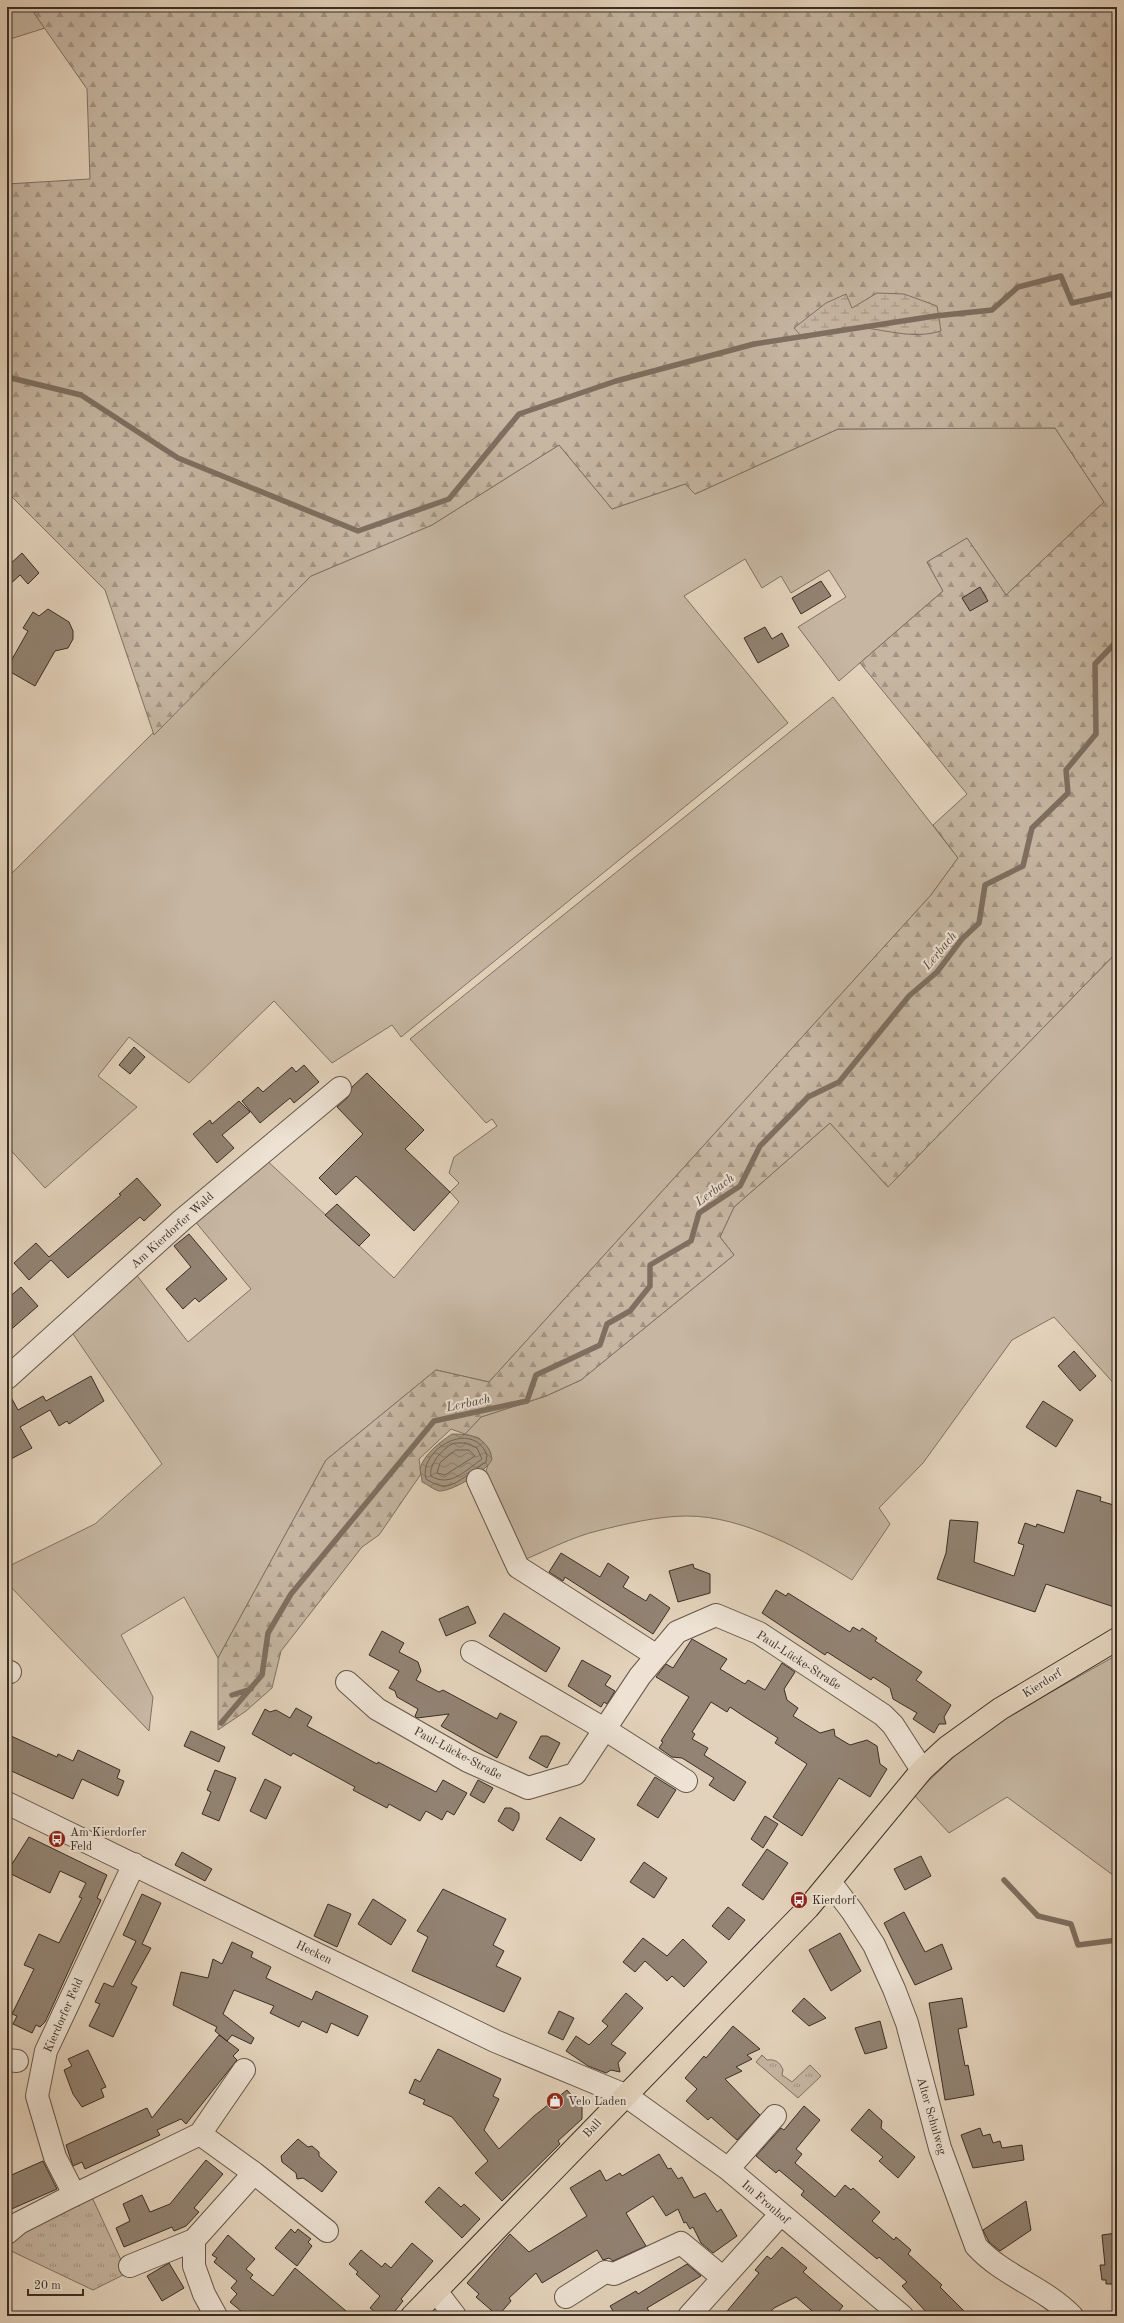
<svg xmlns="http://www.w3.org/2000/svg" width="1124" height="2323" font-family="'Old Standard TT',serif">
<defs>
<pattern id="forest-firs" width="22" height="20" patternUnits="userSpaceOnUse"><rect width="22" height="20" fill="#c6b6a2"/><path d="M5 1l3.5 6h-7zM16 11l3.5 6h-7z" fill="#a29484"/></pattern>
<pattern id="wetland-marsh" width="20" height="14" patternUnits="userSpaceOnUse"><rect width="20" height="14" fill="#c6b6a2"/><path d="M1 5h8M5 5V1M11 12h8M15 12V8" fill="none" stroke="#a29484"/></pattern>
<pattern id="park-tufts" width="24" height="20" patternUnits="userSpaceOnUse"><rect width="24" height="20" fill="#c6b6a2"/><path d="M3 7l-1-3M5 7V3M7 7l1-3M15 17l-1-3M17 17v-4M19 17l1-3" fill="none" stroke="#a29484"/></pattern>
<pattern id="water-waves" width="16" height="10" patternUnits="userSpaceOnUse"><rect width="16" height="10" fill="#aa9a88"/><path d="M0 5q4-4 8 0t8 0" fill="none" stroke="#8c7e6f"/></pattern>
</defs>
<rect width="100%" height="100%" fill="#e3d2bb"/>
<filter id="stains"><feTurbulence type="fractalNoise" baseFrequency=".005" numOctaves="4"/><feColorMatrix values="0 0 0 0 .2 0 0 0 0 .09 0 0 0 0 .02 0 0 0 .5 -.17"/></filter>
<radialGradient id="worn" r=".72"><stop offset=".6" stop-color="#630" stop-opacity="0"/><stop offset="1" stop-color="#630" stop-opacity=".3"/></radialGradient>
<path fill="#c6b6a2" stroke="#807264" d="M7,7H47L34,13L45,28L7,40Z
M1055,428L1104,502L1006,595L967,538L927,562L943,591L839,681L798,627L846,597L829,570L791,593L781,576L762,588L745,559L684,596L788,723L401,1037L392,1025L332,1063L274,1001L189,1083L129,1037L98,1076L137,1107L45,1188L7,1146V878L311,576L432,525L559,445L612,509L685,484L695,494L838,429Z
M833,697L958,858L931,895L489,1382L436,1370L326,1460L218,1658L184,1597L121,1635L153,1697L149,1731L7,1583V1567L95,1524L162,1464L71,1331L135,1273L188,1342L251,1289L194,1220L263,1157L394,1278L459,1202L450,1192L459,1183L449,1173L454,1157L497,1126L492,1119L486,1123L410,1039Z
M1117,952V1387L1054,1317L1012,1340L923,1463L879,1508L890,1524L852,1580C805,1551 744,1516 687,1516C658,1516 625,1524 597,1531C572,1537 546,1551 521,1561L484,1478L491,1454L489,1449L479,1438L465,1434L481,1417L546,1396L581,1380L734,1255L720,1237L734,1207L830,1123L888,1187Z
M1117,1655V1878L1007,1797L949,1833L914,1795L966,1745L1003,1719Z"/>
<path fill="url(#forest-firs)" stroke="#807264" d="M47,7H1117V952L888,1187L830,1123L734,1207L720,1237L734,1255L581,1380L546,1396L481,1417L465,1434L451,1429L419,1459L421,1474L379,1535L362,1547L281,1651L272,1688L246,1711L218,1730V1658L326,1460L436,1370L489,1382L931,895L958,858L933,825L967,794L860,663L943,591L927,562L967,538L1006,595L1104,502L1055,428L838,429L695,494L685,484L612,509L559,445L432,525L311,576L154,735L105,590L7,492V184L90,179L87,89L34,13Z"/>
<path fill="url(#wetland-marsh)" stroke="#807264" d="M877,293L904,294L937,306L941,331C911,340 886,329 855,327C838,327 820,334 804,339L794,328L826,303L846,294L852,308Z"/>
<path fill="url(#park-tufts)" stroke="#807264" d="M762,2055L767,2060C775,2059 780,2062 783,2070L782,2075L792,2082L810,2065L821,2076L798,2098L756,2062Z
M91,2195L127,2273L93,2290L9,2250L7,2238Z"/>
<path fill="url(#water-waves)" stroke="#7e6f60" d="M452,1434C471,1434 488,1437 492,1459C489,1470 451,1492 439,1491C434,1490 427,1484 422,1482C422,1478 420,1472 420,1469C423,1455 441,1441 452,1434Z"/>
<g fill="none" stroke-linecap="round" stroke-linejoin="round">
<path stroke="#726456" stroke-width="1" d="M465,1443L477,1448L482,1459C466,1470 450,1488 431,1476C428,1465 444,1446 455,1443C458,1443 462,1443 465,1443Z
M456,1450H469L475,1456L445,1475L437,1473L440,1463Z
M468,1475C451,1486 445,1491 426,1479C418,1450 472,1418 487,1455L486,1462L477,1468"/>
<path stroke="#7e6f60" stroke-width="5.5" d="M7,377L81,395L178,458L358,531L449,499L519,414L616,381L754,344L935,316L992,310L1018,287L1061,276L1072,303L1112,294L1117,304
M232,1695L251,1689
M221,1723L262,1675L268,1633L291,1594L434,1421L527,1401L536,1375L600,1345L607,1324L630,1311L650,1286V1265L691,1241L699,1213L740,1186L760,1146L808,1097L839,1082L909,996L937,972L962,939L979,923L985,885L1023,866L1032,828L1068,793L1066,770L1096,734L1095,664L1117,641
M1004,1880L1038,1916L1071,1924L1078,1945L1117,1940"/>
</g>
<path fill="#928373" stroke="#3b2e25" d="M22,553L39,573L28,584L20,575L7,587V567Z
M821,581L831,596L801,614L792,598Z
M980,587L988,601L970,611L962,598Z
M48,609L69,622L73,631V639L68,648L55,651L35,686L7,670V668L28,631L23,628L33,612L39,616Z
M765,627L772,639L782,633L789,646L758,663L744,638Z
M134,1047L145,1057L130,1074L119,1065Z
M304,1065L319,1082L294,1103L290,1098L260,1123L242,1101L258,1087L263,1092L292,1067L296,1072Z
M367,1073L424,1130L405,1149L450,1192L414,1231L356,1176L336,1195L319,1178L363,1134L337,1107L348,1097L352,1087Z
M239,1101L250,1112L222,1135L234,1148L217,1163L193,1134L210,1120L212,1124Z
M137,1178L161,1205L144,1221L140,1217L68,1278L51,1260L29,1280L14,1263L36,1243L49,1257L121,1195L119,1194Z
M337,1204L370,1235L359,1246L325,1215Z
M189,1234L227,1279L199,1302L195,1298L183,1309L166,1289L191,1267L174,1246Z
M21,1287L38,1306L7,1333V1299Z
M1074,1351L1096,1376L1080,1391L1058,1366Z
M91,1376L104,1401L69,1424L67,1421L59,1426L50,1410L20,1427L32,1448L7,1461V1390L18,1410L43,1396L46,1401Z
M1043,1401L1073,1420L1056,1447L1026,1427Z
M1077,1490L1101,1497L1100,1501L1117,1506V1608L1046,1584L1035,1612L937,1579L946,1553L950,1520L978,1522L974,1562L1014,1576L1024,1545L1018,1543L1025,1523L1036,1527L1037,1524L1064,1533Z
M561,1553L600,1577L608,1563L629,1577L623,1587L646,1601L650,1594L670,1608L653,1634L565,1577L563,1581L549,1572Z
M693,1564L694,1568L710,1574V1593L678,1602L669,1571Z
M776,1590L786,1596L788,1593L850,1632L853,1627L860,1631L862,1628L877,1638L875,1641L922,1672L916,1680L951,1705L944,1717L946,1724H939L934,1733L913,1719L917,1713L893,1699L890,1688L873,1677L871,1680L827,1652L825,1655L762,1613Z
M468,1606L476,1623L446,1636L439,1619Z
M504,1613L560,1648L546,1672L489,1636Z
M382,1631L404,1643L399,1652L418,1662L421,1671L416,1680L439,1692L443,1690L497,1719L500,1713L517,1722L497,1758L441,1726L449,1714L417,1718L415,1716L418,1709L397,1697L395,1691L389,1688L399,1671L369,1655Z
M692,1639L727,1659L720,1669L745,1684L748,1680L765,1690L782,1663L795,1672L784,1689L787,1700L798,1708L793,1716L820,1733L834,1729L835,1736L850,1745L867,1740L877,1746L880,1764L887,1769L870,1797L839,1778L802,1836L773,1817L807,1764L775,1743L778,1738L745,1717L730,1707L727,1712L711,1702L692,1732L695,1734L692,1739L708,1748L704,1755L746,1782L734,1801L709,1785L714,1778L682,1758L672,1757L659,1748L663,1742L661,1741L689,1697L656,1677L666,1664L673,1668Z
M582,1660L611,1676L605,1685L615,1691L607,1704L604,1702L601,1707L568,1686Z
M296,1708L312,1717L307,1726L377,1764L378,1762L436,1792L443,1780L467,1793L454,1815L447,1811L442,1820L426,1811L420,1821L389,1804L387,1808L353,1790L355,1787L293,1753L291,1756L252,1734L265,1709L270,1712L276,1710L290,1718Z
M191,1731L225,1747L219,1762L184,1746Z
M11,1736L57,1757L58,1754L73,1761L78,1750L120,1770L117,1778L124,1781L118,1796L82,1779L73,1799L7,1769V1746Z
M541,1736H547L560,1743L547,1768L529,1758Z
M215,1770L236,1778L219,1821L202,1814L211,1792L207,1790Z
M655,1777L676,1790L658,1818L637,1805Z
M265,1779L281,1787L266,1819L250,1811Z
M478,1780L493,1788L484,1803L470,1795Z
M505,1808H511L519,1813V1819L513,1831L498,1821Z
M765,1816L778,1824L763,1848L751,1839Z
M560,1817L595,1839L581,1861L546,1839Z
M29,1837L107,1875L97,1898L101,1900L53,2005L45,2022L40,2027L36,2025L32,2033L13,2024L17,2016L12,2014L34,1969L24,1965L39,1934L59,1943L82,1898L79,1897L86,1883L60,1871L50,1893L7,1872Z
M767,1849L788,1863L763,1900L742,1885Z
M182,1852L212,1869L205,1881L175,1865Z
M921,1856L931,1876L905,1890L894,1869Z
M644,1862L667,1878L654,1898L630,1882Z
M443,1889L506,1919L493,1945L504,1951L496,1966L521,1978L504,2012L412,1971L428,1937L417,1931Z
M142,1894L161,1903L142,1944L151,1948L131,1984L137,1987L113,2037L89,2026L100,2004L95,2002L104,1983L113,1987L136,1941L123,1935Z
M373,1899L406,1920L391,1945L358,1924Z
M328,1904L351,1914L337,1947L314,1936Z
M728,1907L745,1920L729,1940L712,1926Z
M904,1912L925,1952L942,1944L952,1969L915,1985L884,1923Z
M840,1933L861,1971L831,1991L809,1950Z
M643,1938L667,1956L683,1939L707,1962L684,1987L672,1976L667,1981L645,1961L635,1972L623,1962Z
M232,1942L253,1952L251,1957L271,1967L266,1978L312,2000L316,1991L368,2016L358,2036L331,2023L327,2033L302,2021L299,2027L270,2013L274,2006L234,1990L223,2014L254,2038L251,2044L232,2035L227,2041L215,2031L217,2027L173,2005L181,1972L208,1978L213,1959L222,1964Z
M626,1993L643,2008L611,2044L626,2053L618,2063L620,2072L611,2070L606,2073L588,2066L566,2051L576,2036L589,2045L608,2026L602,2021Z
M804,1998L826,2018L809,2026L792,2011Z
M962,1998L967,2027L958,2029L965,2066L968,2065L974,2095L945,2100L929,2003Z
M559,2011L574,2018L563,2040L548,2033Z
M880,2021L887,2048L865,2054L855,2028Z
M733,2026L760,2049L747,2055L752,2059L736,2067L742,2071L725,2079L760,2115L737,2140L711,2117L708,2120L686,2101L697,2089L685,2078L704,2056L706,2058Z
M219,2035L239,2050L233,2056L237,2060L186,2124L181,2119L157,2130L160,2135L85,2169L82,2162L73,2166L66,2145L147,2108L152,2118Z
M438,2049L501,2079L493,2096L499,2099L484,2130L499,2149L534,2116L567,2090L582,2107V2119L558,2141L560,2144L502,2201L475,2173L488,2161L452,2117L423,2104L425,2100L409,2093L415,2079L420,2082Z
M88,2050L106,2087L101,2089L104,2097L82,2107L73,2094L64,2070L72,2066L68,2059Z
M804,2106L820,2120L796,2149L802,2154L795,2163L835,2197L845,2185L851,2190L853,2188L880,2212L872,2221L894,2240L896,2237L911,2250L908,2254L942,2285L940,2287L969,2316H930L902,2286L907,2282L879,2257L877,2259L801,2195L804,2191L779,2170L776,2173L756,2156L781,2128L784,2130Z
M869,2109L882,2121L881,2128L915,2157L898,2178L879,2161L883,2157L851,2130Z
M980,2128L983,2136L990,2134L993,2143L1000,2141L1002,2148L1022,2145L1024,2160L973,2168L961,2135Z
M298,2139L308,2147L312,2146L319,2152V2156L337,2172L322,2192L309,2182L303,2178L297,2179L296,2173L282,2162L281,2156Z
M659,2154L668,2169L671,2168L678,2179L682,2177L694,2198L705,2193L717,2212L721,2209L737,2236L713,2253L701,2243L693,2227L690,2229L686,2222L684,2223L678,2209L666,2216L653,2196L626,2213L646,2246L613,2261L609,2258L603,2260L597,2250L542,2283L536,2273L509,2298L511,2301L498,2316L476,2297L479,2294L467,2283L510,2234L529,2252L587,2216L570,2188L600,2170L606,2181L620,2173L622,2176Z
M206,2160L223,2174L194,2208L199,2212L186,2226L174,2231L172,2227L124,2247L116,2228L130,2221L123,2204L142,2195L150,2212L170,2204Z
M43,2161L57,2189L7,2211V2177Z
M439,2187L461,2207L464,2204L480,2219L462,2238L425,2202Z
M1026,2201L1031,2230L1000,2251L989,2242L983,2230Z
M291,2229L295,2233L298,2229L311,2239L308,2242L312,2246L297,2266L275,2248Z
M1117,2233V2284H1106V2280H1102L1100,2265H1105L1102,2235Z
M228,2235L255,2259L246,2269L253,2275L250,2278L273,2296L295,2268L352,2316H247L230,2302L237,2294L231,2288L237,2281L214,2262L217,2258L212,2255Z
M412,2243L433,2261L401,2299L403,2301L391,2316H380L370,2308L380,2296L356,2274L358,2272L349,2264L361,2250L382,2267L385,2263L391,2268Z
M782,2247L807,2268L803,2272L843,2306L835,2316H818L796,2297L774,2308L767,2316H723L759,2273L755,2270L767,2256L771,2259Z
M169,2263L184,2288L162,2301L147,2276Z
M687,2264L701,2276L647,2308L652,2316H616L610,2306L636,2291L638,2294Z"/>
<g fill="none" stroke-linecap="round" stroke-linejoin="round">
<defs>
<path id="minor" d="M7,1378L182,1220L340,1088
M478,1480L518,1567L657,1656
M472,1652L606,1730L686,1781
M7,1673L10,1672
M347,1682L377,1709L468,1761L528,1788L575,1774L640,1676L677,1632L716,1615L759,1633L883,1715L893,1725L922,1770
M7,1803L495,2041L625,2095L728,2169L902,2316
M830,1882L852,1911L874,1945L894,1989L907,2023L940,2148L976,2246C1003,2276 1044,2287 1072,2316
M7,2060L17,2061
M200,2134L244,2070
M728,2169L775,2116
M254,2173L327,2231
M74,2194L55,2157L37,2096L46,2051L134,1864
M7,2233L19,2223L66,2199L200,2134L254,2173L194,2240V2266L204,2294L216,2316
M130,2266L194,2240
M436,2291L455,2316
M566,2297L605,2272L614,2274L681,2243L722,2277
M689,2316L780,2215"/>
<path id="major" d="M412,2316L808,1908L922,1770L946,1748L1000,1709L1117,1639"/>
</defs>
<use href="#minor" stroke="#65574a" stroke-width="24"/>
<use href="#major" stroke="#3b2e25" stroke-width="24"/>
<use href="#minor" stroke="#ede2d3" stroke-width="22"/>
<use href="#major" stroke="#e3d2bb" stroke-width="22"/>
</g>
<defs>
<symbol id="bus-disc" viewBox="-11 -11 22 22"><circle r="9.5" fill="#8f2418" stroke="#ede2d3"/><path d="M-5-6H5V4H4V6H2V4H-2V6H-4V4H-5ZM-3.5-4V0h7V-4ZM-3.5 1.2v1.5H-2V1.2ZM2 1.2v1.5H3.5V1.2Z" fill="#fff"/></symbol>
<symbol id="shop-disc" viewBox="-11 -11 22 22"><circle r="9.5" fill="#8f2418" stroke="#ede2d3"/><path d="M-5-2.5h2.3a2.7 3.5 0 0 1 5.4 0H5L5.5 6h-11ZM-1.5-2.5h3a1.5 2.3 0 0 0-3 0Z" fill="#fff"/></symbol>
</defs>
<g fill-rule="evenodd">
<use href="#bus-disc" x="47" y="1829" width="20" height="20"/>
<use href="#bus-disc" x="789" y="1890" width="20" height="20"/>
<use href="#shop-disc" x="545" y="2091" width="20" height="20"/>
</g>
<g text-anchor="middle" stroke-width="4" stroke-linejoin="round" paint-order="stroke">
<g font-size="12" fill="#3b2e25" stroke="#ede2d3">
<text transform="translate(172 1230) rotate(-42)" y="4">Am Kierdorfer Wald</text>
<text transform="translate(799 1660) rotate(33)" y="4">Paul-Lücke-Straße</text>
<text transform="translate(1042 1683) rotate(-32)" y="4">Kierdorf</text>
<text transform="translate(458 1753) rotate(28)" y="4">Paul-Lücke-Straße</text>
<text transform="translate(314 1952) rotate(26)" y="4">Hecken</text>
<text transform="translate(63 2015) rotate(-66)" y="4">Kierdorfer Feld</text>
<text transform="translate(932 2116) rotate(74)" y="4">Alter Schulweg</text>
<text transform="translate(592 2128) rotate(-47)" y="4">Ball</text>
<text transform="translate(766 2202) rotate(41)" y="4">Im Fronhof</text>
</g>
<g font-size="12" fill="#3b2e25" stroke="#ede2d3" text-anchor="start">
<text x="70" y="1836">Am Kierdorfer<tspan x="70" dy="14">Feld</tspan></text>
<text x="812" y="1904">Kierdorf</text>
<text x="568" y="2105">Velo Laden</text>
</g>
<g font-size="13" font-style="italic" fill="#57493e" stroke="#ede2d3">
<text transform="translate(939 950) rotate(-50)" y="5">Lerbach</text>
<text transform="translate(714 1189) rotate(-37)" y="5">Lerbach</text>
<text transform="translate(468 1402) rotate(-12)" y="5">Lerbach</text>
</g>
</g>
<rect width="1124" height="2323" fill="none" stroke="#e3d2bb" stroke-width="24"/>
<rect x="8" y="8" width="1108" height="2307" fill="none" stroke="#3b2e25" stroke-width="2"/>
<rect x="12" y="12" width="1100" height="2299" fill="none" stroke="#3b2e25"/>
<path d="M28 2289v6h55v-6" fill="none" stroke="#3b2e25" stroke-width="2"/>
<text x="34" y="2289" font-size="12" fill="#3b2e25" stroke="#ede2d3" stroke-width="3" paint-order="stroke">20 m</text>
<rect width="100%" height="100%" filter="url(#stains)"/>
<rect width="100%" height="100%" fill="url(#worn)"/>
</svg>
